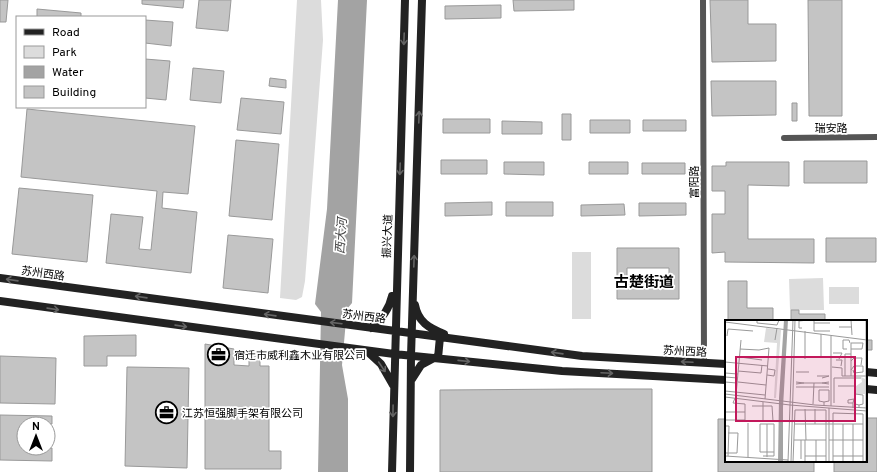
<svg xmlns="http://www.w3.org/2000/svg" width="877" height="472" font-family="Overpass,'Noto Sans SC',sans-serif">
<rect width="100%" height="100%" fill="#fff"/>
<path fill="#dcdcdc" d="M297,0H321L323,40L305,281L302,297L296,300L280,298Z
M572,252H591V319H572Z
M823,278L824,310H790L789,279Z
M829,287H859V304H829Z"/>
<path fill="#a3a3a3" d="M338,0H367L352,303L347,309L342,365L348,399V472H318L321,312L315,304L327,209Z"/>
<path fill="#c4c4c4" stroke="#999" fill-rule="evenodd" d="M0,0H8L6,22H0Z
M142,0H184L183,8L142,4Z
M199,0H231L228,31L196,28Z
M513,0H574V10L514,11Z
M710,0H748V24H776V61L712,62Z
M808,0H842V116H809Z
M501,5V18L445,19V6Z
M37,9L81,13V17H37Z
M145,20L173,22L171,46L145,43Z
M145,59L170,61L166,100L145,98Z
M193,68L224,71L221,103L190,100Z
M270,78L286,80V88L269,86Z
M711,81H776V115L712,116Z
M241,98L284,102L281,134L237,130Z
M792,103H797V121H792Z
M27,109L195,126L188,194L163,192L162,208L197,212L191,273L106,263L111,214L143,217L139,249L151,250L157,191L21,177Z
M562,114H571V140H562Z
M443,119H490V133H443Z
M590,120H630V133H590Z
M643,120H686V131H643Z
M502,121L542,122V134H502Z
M236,140L279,144L272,220L229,216Z
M441,160H487V174H441Z
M804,161H867V183H804Z
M504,162H544V175L504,174Z
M589,162H628V174H589Z
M726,162H789V186L748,185V239H814V263L725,262V252L712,253V214H725V191H712V166H726Z
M642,163H685V174H642Z
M19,188L93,195L87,262L12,254Z
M492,202V215L445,216V203Z
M506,202H553V216H506Z
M639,203H686V215L639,216Z
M624,204L625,215L581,216V205Z
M228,235L273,239L268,293L223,288Z
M826,238H876V262H826Z
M617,248H679V299H617ZM627,268H669V282H627Z
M728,281H747V308H773V321H728Z
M791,310H799V314H825V321H791Z
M136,335V356H107V366H84V336Z
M866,340H872V350H866Z
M205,344L234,349V365L249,366V351L260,352V366H269V451H281V469H205Z
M0,356L56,358L55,404L0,403Z
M127,367L189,368L187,468L125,466Z
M578,389H652V472H440V390Z
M0,415L52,416V424H24V448H52V461L0,460Z
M866,418H877V472H834V461H866Z
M718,419H726V461H814V472H718Z"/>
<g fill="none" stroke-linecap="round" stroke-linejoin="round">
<path stroke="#555" stroke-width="6" d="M703,0L704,363
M784,138L877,137"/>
<path stroke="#222" stroke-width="8" d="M0,278L582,356L726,364
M0,301L394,354L562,371L726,380
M415,305C418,322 429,328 444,334
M371,328C382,319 389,310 392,296
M368,352L381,364L393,385
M438,358L440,337
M866,372L877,373
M412,379L421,365L434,358
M866,389L877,390
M392,472L405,0
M410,472L411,356L422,0"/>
</g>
<defs><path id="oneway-shaft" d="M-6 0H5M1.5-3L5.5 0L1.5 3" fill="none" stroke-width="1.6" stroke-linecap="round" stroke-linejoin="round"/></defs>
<g stroke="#646464">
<use href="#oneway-shaft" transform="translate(404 39) rotate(92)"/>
<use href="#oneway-shaft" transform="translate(419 117) rotate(-88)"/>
<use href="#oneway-shaft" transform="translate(400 169) rotate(92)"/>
<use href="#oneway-shaft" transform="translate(414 261) rotate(-88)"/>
<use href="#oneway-shaft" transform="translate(12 280) rotate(-172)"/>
<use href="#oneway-shaft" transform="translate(141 297) rotate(-172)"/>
<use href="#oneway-shaft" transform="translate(53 309) rotate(8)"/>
<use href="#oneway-shaft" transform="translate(270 315) rotate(-172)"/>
<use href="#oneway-shaft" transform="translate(336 323) rotate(-173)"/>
<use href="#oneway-shaft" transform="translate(181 326) rotate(8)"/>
<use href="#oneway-shaft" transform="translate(557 353) rotate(-172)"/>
<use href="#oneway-shaft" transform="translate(464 361) rotate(6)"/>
<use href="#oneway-shaft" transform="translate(687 362) rotate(-177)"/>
<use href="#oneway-shaft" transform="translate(382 367) rotate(56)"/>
<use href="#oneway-shaft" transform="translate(607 373) rotate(3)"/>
<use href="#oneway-shaft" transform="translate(393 411) rotate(91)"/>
</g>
<defs>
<symbol id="office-ring" viewBox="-11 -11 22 22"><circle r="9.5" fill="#fff" stroke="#000" stroke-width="1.5"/><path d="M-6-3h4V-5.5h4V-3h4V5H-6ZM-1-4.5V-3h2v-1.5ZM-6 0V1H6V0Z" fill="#000"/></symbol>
</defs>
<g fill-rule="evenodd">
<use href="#office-ring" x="206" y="342" width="25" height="25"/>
<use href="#office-ring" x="154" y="400" width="25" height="25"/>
</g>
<g text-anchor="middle" stroke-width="3.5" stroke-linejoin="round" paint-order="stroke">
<g font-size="11" fill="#000" stroke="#fff">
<text x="831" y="132">瑞安路</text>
<text transform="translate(694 182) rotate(-90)" y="4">富阳路</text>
<text transform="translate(387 236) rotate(-88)" y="4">振兴大道</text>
<text transform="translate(43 273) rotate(8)" y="4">苏州西路</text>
<text transform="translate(364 316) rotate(7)" y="4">苏州西路</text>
<text transform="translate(685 351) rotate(3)" y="4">苏州西路</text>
</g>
<g font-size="11" fill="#000" stroke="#fff" text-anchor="start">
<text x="234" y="359">宿迁市威利鑫木业有限公司</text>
<text x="182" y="417">江苏恒强脚手架有限公司</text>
</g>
<g font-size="12" font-style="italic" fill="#444" stroke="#fff">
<text transform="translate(341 236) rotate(-86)" y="4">西大河</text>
</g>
<g font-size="15" font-weight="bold" fill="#000" stroke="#fff">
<text x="644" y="287">古楚街道</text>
</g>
</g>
<g transform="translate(725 320)">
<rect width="142" height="142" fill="#fff"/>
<path d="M41,8L56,10L51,78H49L52,23L39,22ZM136,57L140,59V74H130L131,66L137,62Z" fill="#dcdcdc"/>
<path d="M59,0H63L58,87V142H53L54,78Z" fill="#a3a3a3"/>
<path fill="none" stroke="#999" stroke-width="1" d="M32,0V3L52,5L54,0M89,0V11H105M126,0L127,15M141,0V142M0,2L142,20M89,3H105M114,7H127M77,8H74V1L83,0M80,11V39M96,14V38M2,16L3,9L28,11M106,16V86M50,20L52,8M15,29L34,30L44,28L40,79M122,29H118V20H124L125,23M126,29H137L138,23H126V56M108,33H117L114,39M15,37L37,40M111,40H117L116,46M126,41L129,38H137L136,45M0,42L43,46M107,47L117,48V56H142M126,50L129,46H138V52L129,53L128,50M13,51L36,53L37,45M71,52H84M0,53L13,54M42,55L49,56L50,50L43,49M92,56H104L97,58M120,56V34H126M0,57L13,58M0,62L12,63M13,62L41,65M71,62L79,63L71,64M79,63H97M104,64L97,63L104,62M113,66H129M71,67H104M0,71L40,75M0,74L90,85L142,88M11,75L16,20M0,77L65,85L142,91M99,82L94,81V70H104V81L99,82V86M109,83V58H136M128,83L129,79L123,80V83H128V88M88,84L89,63M134,85L130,84V74L138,75V84L134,85V88M27,86H47L48,101M104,88V142M80,89L81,120M90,89V104M0,92H20M0,100H20V84L8,83L10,78M26,101H38V82M23,103V137M42,104V137M69,104H138M128,104V142M0,106H4L3,136M69,120H101V142M76,120V139M80,120V142M104,120H138M0,133H12L13,113H3M0,136L63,140M38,136H49V104H35V132H49M80,136H101M108,136H138M15,142H45M63,142L68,0M66,142L70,0M68,142L70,90H101V120M91,142V120M108,142V93L138,94V142M118,142V104"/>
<path fill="#c2185b" fill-opacity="0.15" stroke="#c2185b" stroke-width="2" d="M11,37H130V101H11Z"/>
<rect width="142" height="142" fill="none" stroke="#000" stroke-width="2"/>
</g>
<rect x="16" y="16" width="130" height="92" fill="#ffffff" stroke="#999999"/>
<rect x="24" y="29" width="20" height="6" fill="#222222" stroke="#999999"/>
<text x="52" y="36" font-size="12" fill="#000000">Road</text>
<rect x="24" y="46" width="20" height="12" fill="#dcdcdc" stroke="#999999"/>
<text x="52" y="56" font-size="12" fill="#000000">Park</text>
<rect x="24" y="66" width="20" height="12" fill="#a3a3a3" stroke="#999999"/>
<text x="52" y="76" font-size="12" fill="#000000">Water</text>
<rect x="24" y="86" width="20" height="12" fill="#c4c4c4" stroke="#999999"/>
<text x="52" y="96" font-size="12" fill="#000000">Building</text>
<g transform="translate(36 436)"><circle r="19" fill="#ffffff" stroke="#999999"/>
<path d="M0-3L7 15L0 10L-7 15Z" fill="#000000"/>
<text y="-6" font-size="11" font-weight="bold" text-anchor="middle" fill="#000000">N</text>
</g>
</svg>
